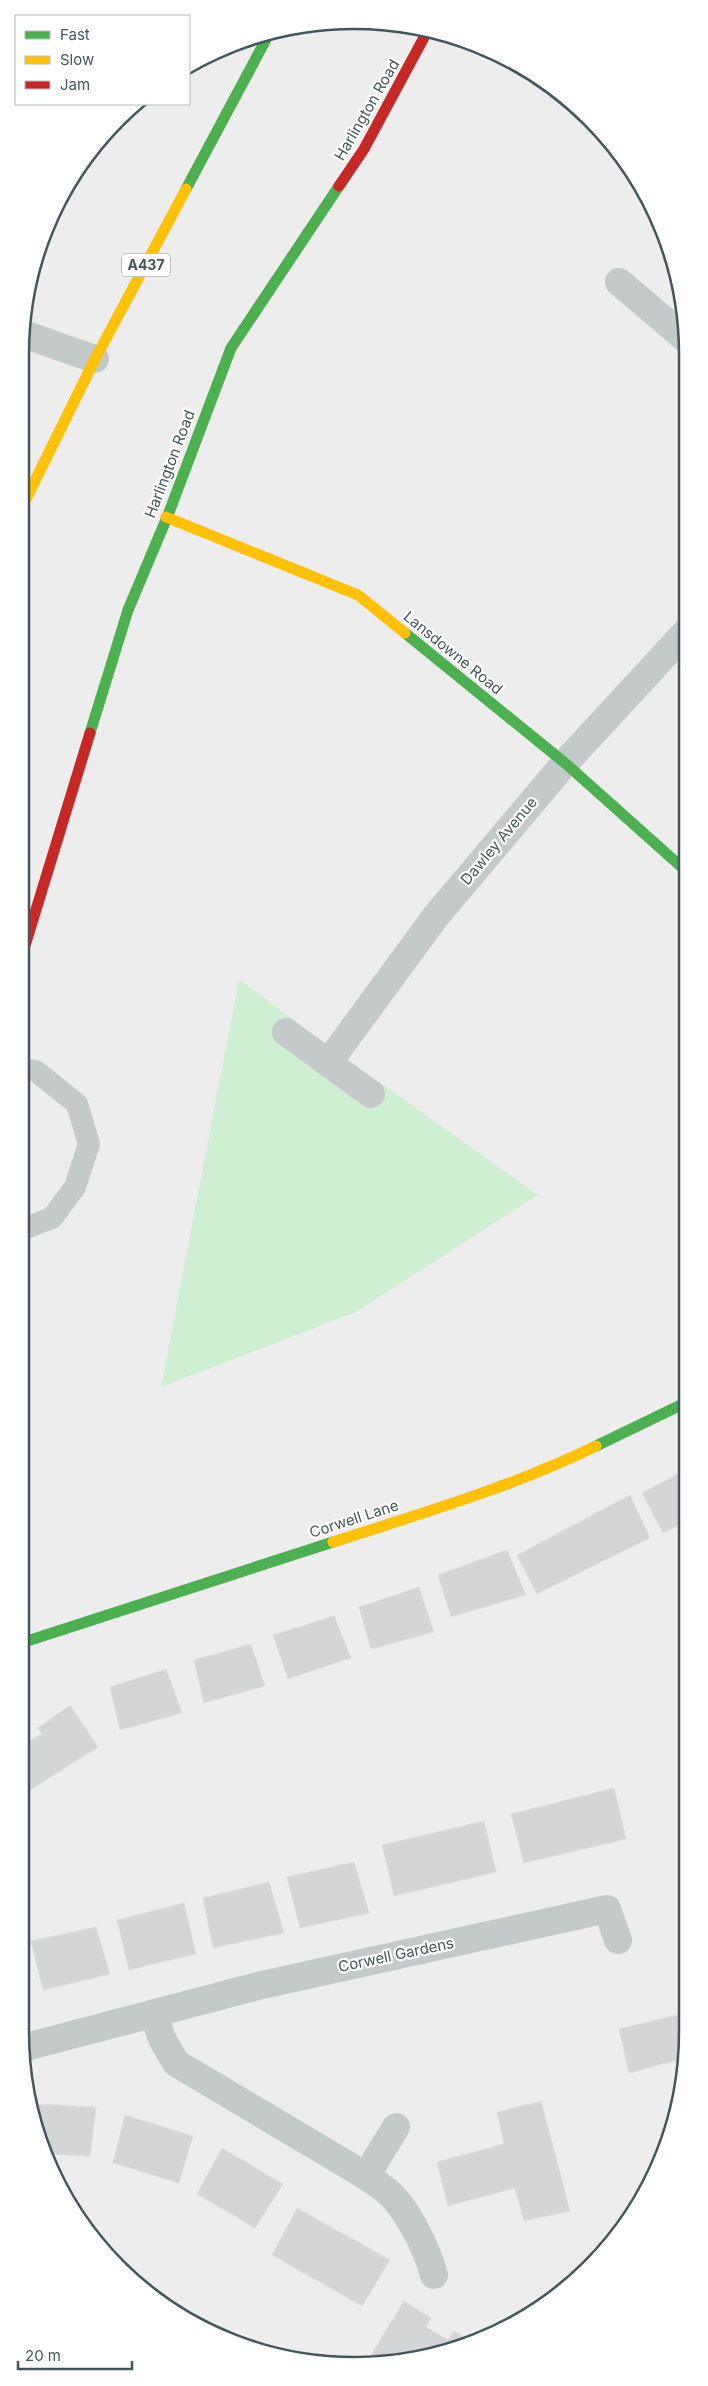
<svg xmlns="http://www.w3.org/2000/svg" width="708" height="2386" font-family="Inter,sans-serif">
<rect width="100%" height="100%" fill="#eeeded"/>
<path fill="#cfefd2" d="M239,979L296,1022L288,1029L377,1088L378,1081L538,1195L356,1312L161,1387Z"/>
<path fill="#d4d5d6" stroke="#dfdfe0" d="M687,1469V1521L663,1533L642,1493Z
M630,1495L650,1538L537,1594L517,1555Z
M507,1550L526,1595L451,1617L438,1575Z
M419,1587L434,1632L371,1649L359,1607Z
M334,1616L351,1658L288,1679L273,1635Z
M251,1644L265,1686L204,1703L194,1660Z
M166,1669L182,1713L120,1730L110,1687Z
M70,1705L98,1747L21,1796V1746L42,1734L38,1728Z
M614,1788L626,1839L524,1863L511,1814Z
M484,1821L496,1872L394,1896L382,1845Z
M354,1862L369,1913L300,1928L287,1877Z
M269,1882L284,1933L213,1948L203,1898Z
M184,1903L196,1954L129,1970L117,1920Z
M96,1927L110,1974L43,1990L31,1941Z
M688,1976V2032L685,2058L629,2073L619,2029L686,2013L679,1978Z
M541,2101L570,2211L524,2221L515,2188L448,2206L437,2162L504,2144L497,2112Z
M28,2104L96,2107L90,2156L44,2154Z
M125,2115L193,2136L179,2183L113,2163Z
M222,2148L283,2184L255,2228L197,2194Z
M297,2208L390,2260L362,2306L272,2255Z
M404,2301L431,2318L426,2327L448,2340L454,2331L473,2342L441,2355L370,2365L366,2363Z"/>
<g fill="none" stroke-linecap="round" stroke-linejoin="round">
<path stroke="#c4c9ca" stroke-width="22" d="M23,1229L52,1218L75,1187L89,1144L77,1104L36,1071L24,1069"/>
<path stroke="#c4c9ca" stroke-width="28" d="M619,282L685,338
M26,335L95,359
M286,1032L371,1094
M328,1063L436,916L565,763L686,632
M154,2015L162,2039L176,2063L366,2176C373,2181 381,2186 388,2192C407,2208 428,2251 434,2275
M22,2048L262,1985L607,1909L618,1940
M366,2176L396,2127"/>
<path stroke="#4caf50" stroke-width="11" d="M186,189L270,32
M405,633L565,763L686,871
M90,733L128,610L168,515L231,348L339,186
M596,1446L687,1402
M21,1643L333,1542"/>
<path stroke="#ffc107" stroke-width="11" d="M26,499L95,359L186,189
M166,517L358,595L405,633
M333,1542C422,1513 512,1487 596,1446"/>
<path stroke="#c62828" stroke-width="11" d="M339,186L364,149L428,30
M24,949L90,733"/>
</g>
<g text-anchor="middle" stroke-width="4.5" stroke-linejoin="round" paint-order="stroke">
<rect fill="#fff" stroke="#7b898c" stroke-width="1" x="122" y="253.5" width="48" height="23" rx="4"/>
<g font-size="14" font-weight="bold" fill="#43575b">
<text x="146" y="270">A437</text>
</g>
<g font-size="15" fill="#43575b" stroke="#fff">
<text transform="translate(367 110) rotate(-60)" y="5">Harlington Road</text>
<text transform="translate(170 464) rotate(-69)" y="5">Harlington Road</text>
<text transform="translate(453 653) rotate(39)" y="5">Lansdowne Road</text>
<text transform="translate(499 841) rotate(-50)" y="5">Dawley Avenue</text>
<text transform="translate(354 1519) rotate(-18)" y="5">Corwell Lane</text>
<text transform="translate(396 1955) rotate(-12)" y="5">Corwell Gardens</text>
</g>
</g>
<path d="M0 0H708V2386H0ZM354 29H354A325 325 0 0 1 679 354V2032A325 325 0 0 1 354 2357H354A325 325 0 0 1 29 2032V354A325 325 0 0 1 354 29Z" fill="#fff" fill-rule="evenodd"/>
<path fill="none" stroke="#43575b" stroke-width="2.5" d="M354 29H354A325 325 0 0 1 679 354V2032A325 325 0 0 1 354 2357H354A325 325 0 0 1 29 2032V354A325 325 0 0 1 354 29Z"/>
<rect x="15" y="15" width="175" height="90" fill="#ffffff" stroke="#b4bcbd"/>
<rect x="25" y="31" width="25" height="8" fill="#4caf50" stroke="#b4bcbd"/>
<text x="60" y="40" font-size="15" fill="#43575b">Fast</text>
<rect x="25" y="56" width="25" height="8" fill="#ffc107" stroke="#b4bcbd"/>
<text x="60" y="65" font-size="15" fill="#43575b">Slow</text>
<rect x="25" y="81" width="25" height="8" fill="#c62828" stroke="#b4bcbd"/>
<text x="60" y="90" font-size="15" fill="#43575b">Jam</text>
<path d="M18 2361v8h114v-8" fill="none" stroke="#43575b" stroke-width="2.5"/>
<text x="25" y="2361" font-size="15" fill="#43575b" stroke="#ffffff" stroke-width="4" paint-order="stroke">20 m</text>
</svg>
